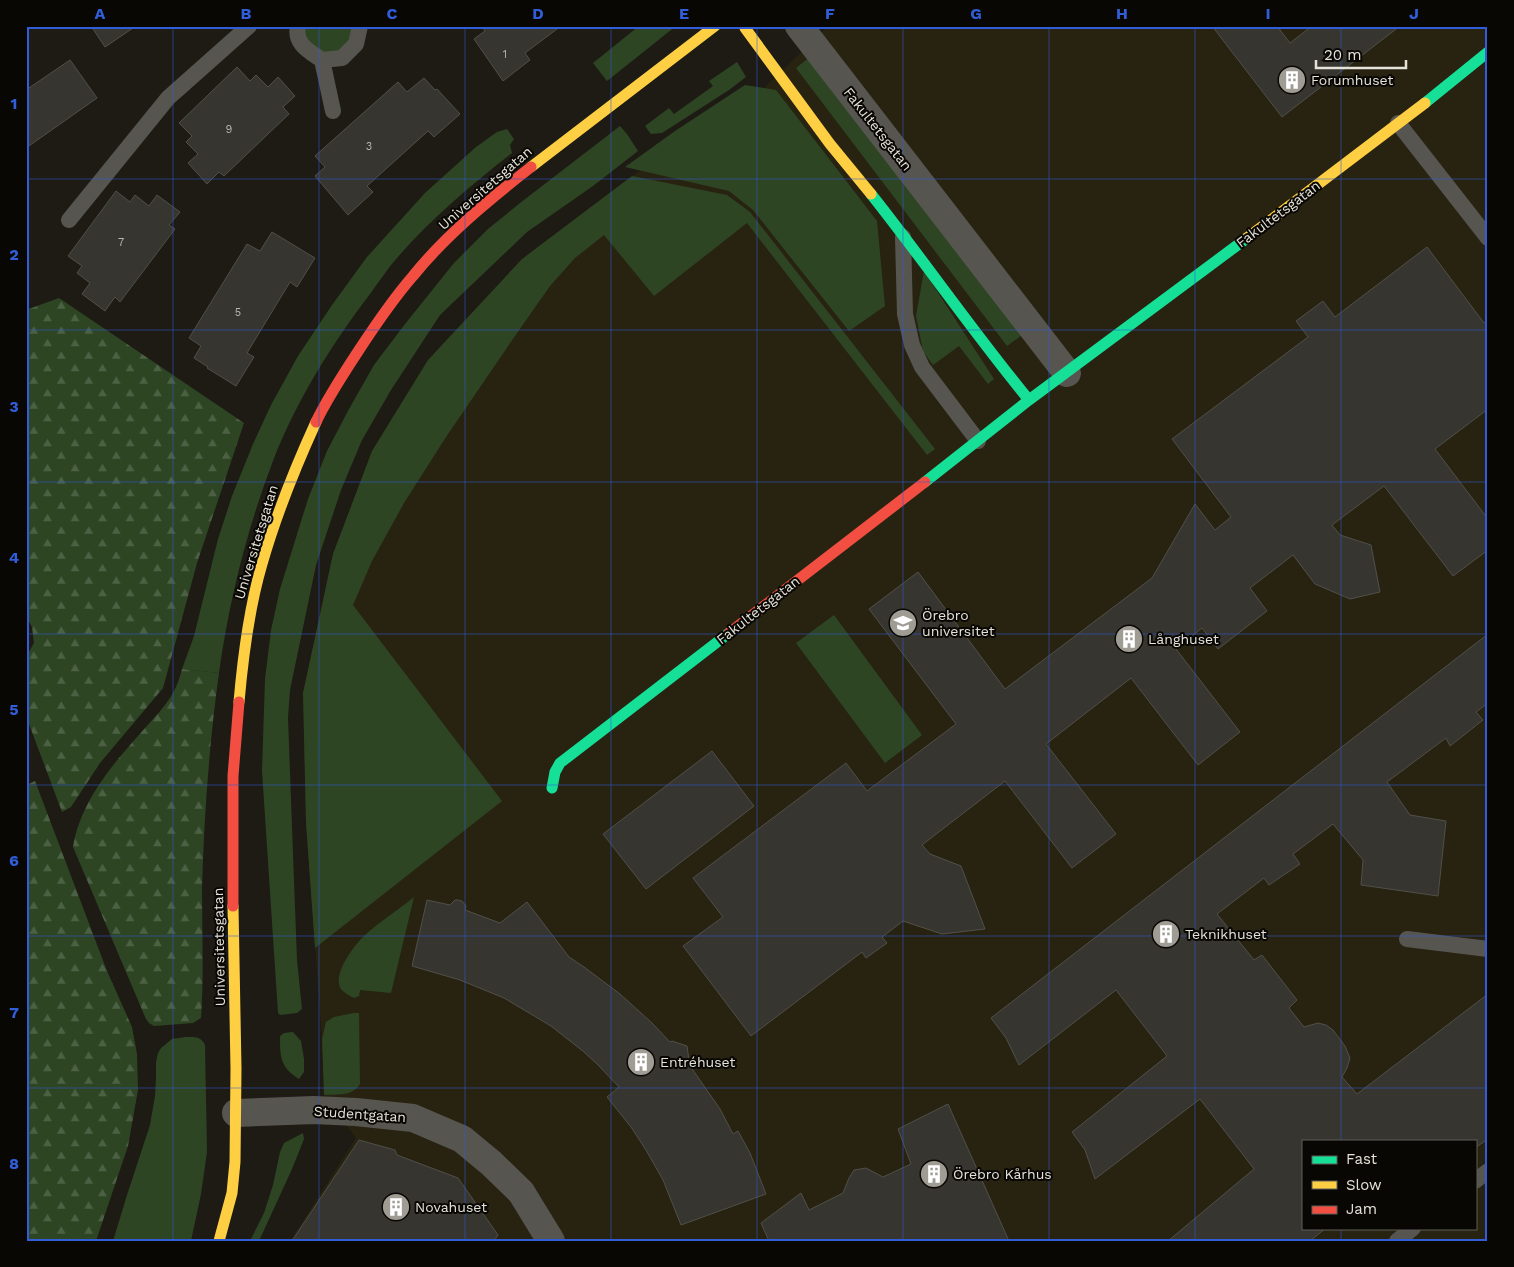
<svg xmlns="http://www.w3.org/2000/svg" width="1514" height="1267" font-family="'Work Sans',sans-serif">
<defs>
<pattern id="forest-firs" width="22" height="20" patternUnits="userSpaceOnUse" patternTransform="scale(1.25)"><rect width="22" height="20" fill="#2e4524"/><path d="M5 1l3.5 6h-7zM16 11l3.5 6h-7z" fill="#4c6043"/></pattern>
</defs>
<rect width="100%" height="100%" fill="#1d1b14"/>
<path fill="#282311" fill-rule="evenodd" d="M828,26H1488V1241H290L356,1138L324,1095L322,1039L306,823L303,693L333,554L372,451L428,360L522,259L632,176L762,90ZM1303,1141H1475V1228H1303Z"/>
<path fill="#2e4524" d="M303,26H353L351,40L339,52L322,54L308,45Z
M639,26H676L607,81L593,63Z
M811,56L1022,335L1007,346L796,68Z
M737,62L746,77L729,90L662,133L651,134L645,126L669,108L674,114L713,86L709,81Z
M745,85L776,90L877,221L885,306L849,331L753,210L729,191L625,167L675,131Z
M620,126L627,134L638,151L593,186L527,232L440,315L391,390L362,440L341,490L316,565L290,690L288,718L295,907L297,960L302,1009L297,1013L280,1015L278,1013L262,771L265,679L271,630L280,589L308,499L327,451L349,409L374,365L405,324L454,263L488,229L520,203Z
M507,129L514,139L510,145L512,153C471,185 431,219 397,258C387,269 379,282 370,294C332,344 296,401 273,461C247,529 229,601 219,673L182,669L194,636L218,539L232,496L253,444L271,405L298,356L332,305L367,257L425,193L476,147L497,132Z
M632,176L727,195L750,212L935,449L927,455L747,223L654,296L604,235L575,258L550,286L517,333L446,437L404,503L372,561L353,605L502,801L315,948L306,823L303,693L333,554L372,451L428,360L522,259Z
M924,271L994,379L988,384L959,346L933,365L923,351L916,316Z
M834,615L922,735L885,763L796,643Z
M414,897L391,993L360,990L359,996L354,998C350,996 344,993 341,989C332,976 352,948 362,938C377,923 397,911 414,897Z
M354,1013H359L360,1084C352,1097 337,1094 324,1095L322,1039L326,1022L334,1017Z
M293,1032L301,1041L304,1059V1072L299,1079C280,1067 280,1057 280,1036L284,1033Z
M186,1037C194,1037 201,1036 205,1045L207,1152L201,1194L191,1241H113L127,1195L150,1125L155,1096L156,1078V1062L158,1053L161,1048L172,1039Z
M303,1133L304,1139L292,1169L259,1241H250L264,1213L273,1185L280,1152L284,1143Z"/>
<path fill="url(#forest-firs)" d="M59,298L244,423L197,563L163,688L100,763L71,807L62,812L26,716V657L34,643L32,627L26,616V310Z
M182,669L219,673C209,745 204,817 202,889C202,932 204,975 201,1018L193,1023L154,1026L149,1023L146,1019L73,847C80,804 110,767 138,736C150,722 166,707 174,691C178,684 180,676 182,669Z
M35,781L107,971L132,1027L137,1054L138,1090L128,1146L96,1241H26V785Z"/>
<path fill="#36352f" stroke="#504f49" d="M91,26H132L133,28L105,47Z
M482,26H561L525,53L530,60L503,81L474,39L485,31Z
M1212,26H1277L1290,43L1312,26H1400L1282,117Z
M70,60L97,98L26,148V90Z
M237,67L250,81L256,75L268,87L278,77L295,96L283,107L289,114L224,176L219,172L207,184L188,163L198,154L186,142L192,136L179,123Z
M424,78L435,90L437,89L460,114L434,137L428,131L367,186L373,192L348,215L315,176L325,167L315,156L398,82L407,92Z
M116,191L130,202L135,195L149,206L157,195L180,212L169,225L175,229L120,302L115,297L105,311L82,294L90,283L77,273L82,266L68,256Z
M272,232L315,258L297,287L290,282L247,353L254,357L236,386L207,368L208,367L194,358L201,346L189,338L247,244L260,251Z
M1427,247L1484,323L1488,320V409L1435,449L1488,519V550L1453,576L1384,486L1332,525L1340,535L1371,545L1380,592L1350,599L1315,584L1293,555L1250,588L1267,611L1218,649L1202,628L1176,649L1240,732L1198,765L1131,678L1046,744L1116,834L1072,868L1005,781L922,845L930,854L961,866L985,929L942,934L903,921L882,937L887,943L866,958L862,952L751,1036L683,946L723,917L693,878L846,763L867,791L956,724L869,609L918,572L1005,689L1152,578L1195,504L1215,530L1231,517L1172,439L1308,337L1296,321L1323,301L1335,317Z
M1488,634V703L1476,712L1483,720L1450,746L1446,738L1387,782L1410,815L1446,821L1438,896L1361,885L1363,860L1333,824L1293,854L1300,864L1269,885L1264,878L1217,914L1254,960L1262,955L1297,1000L1289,1008L1304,1027L1318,1023L1326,1025L1333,1030L1345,1046L1350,1058L1347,1068L1342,1077L1357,1094L1488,994V1139L1475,1148V1141H1303V1228H1326L1310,1241H1168L1254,1169L1200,1099L1095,1179L1085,1150L1072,1132L1167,1056L1116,990L1019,1065L1006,1038L991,1018Z
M712,751L754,806L646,889L603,834Z
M427,900L450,905L455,900H458L462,901L466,906L465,910L500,923L527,902L569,957L584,967L620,994L652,1023L670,1042L672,1041L687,1046L689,1060L688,1063L720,1109L733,1134L738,1131L750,1153L766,1194L681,1225L663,1180L646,1150L631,1127L607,1097L619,1087L598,1065L584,1052L551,1026L504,998L460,980L412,966Z
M948,1104L1009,1241H769L761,1223L801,1193L809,1210L843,1193L849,1178L854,1170L866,1168L883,1177L911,1164L898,1129Z
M359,1140L395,1150L397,1155L458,1178L498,1235L494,1241H292Z"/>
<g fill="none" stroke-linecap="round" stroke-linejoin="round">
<path stroke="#575550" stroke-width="16" d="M298,26C294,44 309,51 322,60L342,58L356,44L360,26
M322,60L333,111
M1398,123L1488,238
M69,220L168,98L249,26
M903,237L905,314L912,345L922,367L978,441
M1407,939L1488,949
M1475,1181L1488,1171
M1397,1241L1413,1228"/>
<path stroke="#575550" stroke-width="28" d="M799,26L1067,373
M236,1113L314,1110L356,1112L413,1118L462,1139L491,1163L521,1192L551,1241"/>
<path stroke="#16e098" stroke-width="11" d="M1425,103L1488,52
M871,194C925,262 974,333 1029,400
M925,482L1029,400L1247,238
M552,788L555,772L560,763L729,633"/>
<path stroke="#ffcf43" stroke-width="11" d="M745,26V28L830,144L871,194
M531,167L715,26
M1247,238L1425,103
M239,702C243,656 249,608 262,564C276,515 295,468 316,422
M219,1241L232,1193L235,1162L236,1069L233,906"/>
<path stroke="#f24e42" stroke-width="11" d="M316,422C328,397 344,373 359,350C376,324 393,299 413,276C446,235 490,199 531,167
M729,633L925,482
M233,906V776L239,702"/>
</g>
<path fill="none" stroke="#315dd8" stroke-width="1" stroke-opacity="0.55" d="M173,26V1241M319,26V1241M465,26V1241M611,26V1241M757,26V1241M903,26V1241M1049,26V1241M1195,26V1241M1341,26V1141M26,179H1488M26,330H1488M26,482H1488M26,634H1488M26,785H1488M26,936H1488M26,1088H1488M1341,1228V1241"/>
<defs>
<symbol id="building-disc" viewBox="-11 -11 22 22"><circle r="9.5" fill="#9f9c94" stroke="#090704"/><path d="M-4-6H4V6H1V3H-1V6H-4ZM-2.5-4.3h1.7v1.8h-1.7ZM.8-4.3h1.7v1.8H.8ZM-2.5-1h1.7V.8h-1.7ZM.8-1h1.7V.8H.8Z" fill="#fff"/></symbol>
<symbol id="university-disc" viewBox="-11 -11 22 22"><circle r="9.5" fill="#9f9c94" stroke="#090704"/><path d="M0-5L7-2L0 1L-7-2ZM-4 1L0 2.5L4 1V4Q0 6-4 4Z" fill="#fff"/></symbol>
</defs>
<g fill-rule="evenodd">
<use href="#building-disc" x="1276" y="64" width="32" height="32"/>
<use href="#university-disc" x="887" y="607" width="32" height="32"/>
<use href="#building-disc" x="1113" y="623" width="32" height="32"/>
<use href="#building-disc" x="1150" y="918" width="32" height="32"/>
<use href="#building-disc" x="625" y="1046" width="32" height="32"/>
<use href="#building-disc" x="918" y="1158" width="32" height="32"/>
<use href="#building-disc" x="380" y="1191" width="32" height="32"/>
</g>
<g text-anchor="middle" stroke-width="4" stroke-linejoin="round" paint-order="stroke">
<g font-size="11" fill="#b9b7ae">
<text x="505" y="58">1</text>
<text x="229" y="133">9</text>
<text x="369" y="150">3</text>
<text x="121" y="246">7</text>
<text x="238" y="316">5</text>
</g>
<g font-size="14" fill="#e5e2d9" stroke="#090704" text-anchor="start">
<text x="1311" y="85">Forumhuset</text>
<text x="922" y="620">Örebro<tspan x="922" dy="16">universitet</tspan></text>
<text x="1148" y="644">Långhuset</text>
<text x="1185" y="939">Teknikhuset</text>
<text x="660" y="1067">Entréhuset</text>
<text x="953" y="1179">Örebro Kårhus</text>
<text x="415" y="1212">Novahuset</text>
</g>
<g font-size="14" fill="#e5e2d9" stroke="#090704">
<text transform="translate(878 129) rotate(52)" y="5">Fakultetsgatan</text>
<text transform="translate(485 188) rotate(-41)" y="5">Universitetsgatan</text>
<text transform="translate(1278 214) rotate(-37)" y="5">Fakultetsgatan</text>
<text transform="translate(256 542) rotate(-73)" y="5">Universitetsgatan</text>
<text transform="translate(758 610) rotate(-38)" y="5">Fakultetsgatan</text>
<text transform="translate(219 947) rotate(-91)" y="5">Universitetsgatan</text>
<text transform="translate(360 1114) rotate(4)" y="5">Studentgatan</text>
</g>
</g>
<rect width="1514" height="1267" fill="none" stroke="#090704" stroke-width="55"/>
<rect x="1302" y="1140" width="175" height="90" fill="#090704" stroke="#615f59"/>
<rect x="1312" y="1156" width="25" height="8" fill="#16e098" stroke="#615f59"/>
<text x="1346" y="1164" font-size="15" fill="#e5e2d9">Fast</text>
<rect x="1312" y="1181" width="25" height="8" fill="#ffcf43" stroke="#615f59"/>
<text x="1346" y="1190" font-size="15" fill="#e5e2d9">Slow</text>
<rect x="1312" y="1206" width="25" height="8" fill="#f24e42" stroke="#615f59"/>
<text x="1346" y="1214" font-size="15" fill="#e5e2d9">Jam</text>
<path d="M1316 60v8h90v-8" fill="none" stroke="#e5e2d9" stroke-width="2.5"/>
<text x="1324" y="60" font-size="15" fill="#e5e2d9" stroke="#090704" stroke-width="4" paint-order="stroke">20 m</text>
<rect x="28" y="28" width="1458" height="1212" fill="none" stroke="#315dd8" stroke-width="2"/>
<g font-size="16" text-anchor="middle" font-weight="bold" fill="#315dd8">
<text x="100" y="19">A</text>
<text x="246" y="19">B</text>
<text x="392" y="19">C</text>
<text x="538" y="19">D</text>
<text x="684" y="19">E</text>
<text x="830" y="19">F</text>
<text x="976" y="19">G</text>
<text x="1122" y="19">H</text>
<text x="1268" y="19">I</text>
<text x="1414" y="19">J</text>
<text x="14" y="109">1</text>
<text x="14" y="260">2</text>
<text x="14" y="412">3</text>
<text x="14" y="563">4</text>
<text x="14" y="715">5</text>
<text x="14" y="866">6</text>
<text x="14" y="1018">7</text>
<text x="14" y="1169">8</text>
</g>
</svg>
